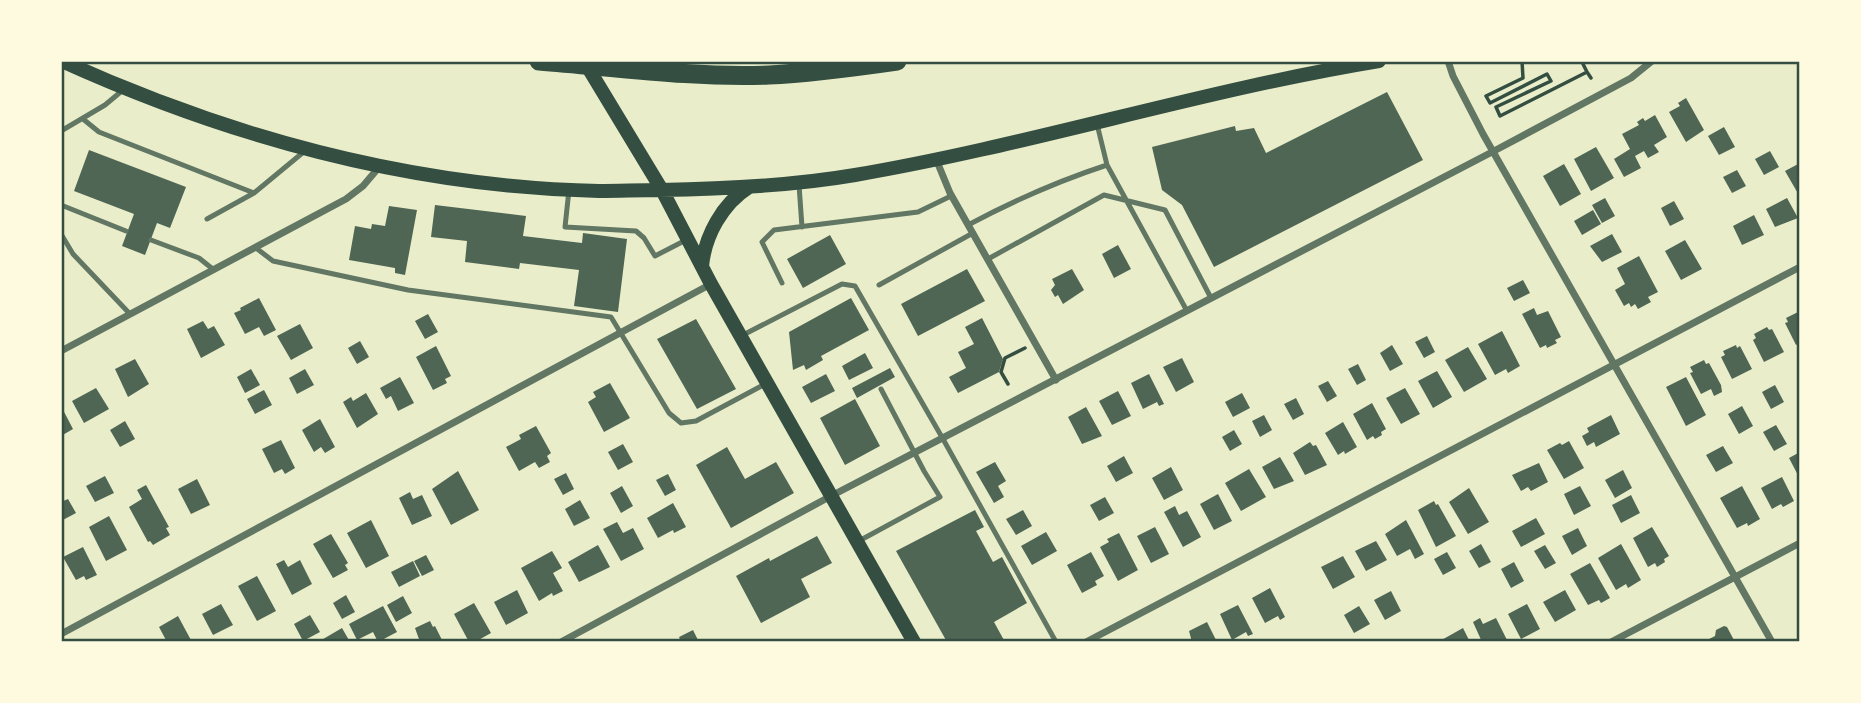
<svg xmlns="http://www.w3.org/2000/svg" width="1861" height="703" font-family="Mulish,sans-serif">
<rect width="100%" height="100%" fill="#e9edc9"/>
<path fill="#4f6655" d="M1387,92L1423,160L1214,267L1182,205L1162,190L1152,147L1235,126L1236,131L1254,128L1266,153Z
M1686,98L1704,130L1686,142L1669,112L1680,106L1678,103Z
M1655,115L1667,137L1654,145L1659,152L1648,158L1644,151L1635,156L1641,168L1624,177L1614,159L1630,149L1622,134L1639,125L1637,122L1643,118L1645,121Z
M1724,127L1735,147L1719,155L1708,136Z
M1596,147L1614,178L1591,191L1574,159Z
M89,150L186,187L170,228L157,223L145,255L122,246L134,214L74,191Z
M1770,151L1779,167L1764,175L1755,159Z
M1800,163V197L1785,171Z
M1564,164L1581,194L1560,206L1543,176Z
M1737,170L1746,186L1732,193L1723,177Z
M1605,198L1615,216L1602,223L1592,205Z
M1787,198L1798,218L1775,227L1766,209Z
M1674,201L1684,219L1670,226L1661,208Z
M435,205L526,216L523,236L582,243L583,233L627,239L618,312L574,306L579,270L520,263L519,269L465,262L467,241L431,237Z
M389,206L417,210L405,275L395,273V268L349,260L355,226L371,229L372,224L385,226Z
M1593,210L1601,224L1582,235L1574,221Z
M1754,215L1764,235L1742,245L1733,226Z
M1612,234L1622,252L1602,262L1590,246Z
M830,235L846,264L803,288L787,259Z
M1685,240L1702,269L1681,280L1665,251Z
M1118,245L1131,269L1114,278L1102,254Z
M1639,256L1658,292L1648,297L1651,302L1638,309L1635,304L1631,307L1629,303L1624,306L1615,290L1625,284L1617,268Z
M967,269L985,301L918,336L901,304Z
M1072,269L1084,290L1063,304L1058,295L1055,297L1051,290L1055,285L1052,279Z
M1523,280L1530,293L1514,301L1507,288Z
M259,298L276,330L264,336L259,327L245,334L234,313L241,310L240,308Z
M851,298L869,330L821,356L823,360L806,370L804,365L793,370L789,332Z
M1534,308L1537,315L1548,311L1561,337L1555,340L1557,343L1547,348L1546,345L1540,348L1522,314Z
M1800,311V343L1796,345L1785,323L1788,322L1786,318Z
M428,314L438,332L425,339L415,321Z
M982,318L1003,359L999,372L958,393L949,377L966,368L958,352L974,344L965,327Z
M696,319L736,389L697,409L657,339Z
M203,321L208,329L214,326L225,345L201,358L187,329Z
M300,324L313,348L291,360L277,336Z
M1767,327L1769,330L1772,329L1784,352L1764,362L1753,340L1756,338L1754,334Z
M1502,331L1520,366L1508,373L1506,369L1495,375L1478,344Z
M1427,336L1435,352L1424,358L1415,342Z
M360,341L369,357L357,364L348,348Z
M1392,345L1403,364L1390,371L1380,353Z
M1736,345L1737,348L1740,346L1752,369L1732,379L1721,357L1725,355L1723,351Z
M436,346L451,376L445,379L447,383L433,390L416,357Z
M1468,347L1487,379L1464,392L1445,360Z
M865,353L873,368L849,380L842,366Z
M1182,358L1194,382L1176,392L1163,367Z
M135,359L149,384L128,397L115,369Z
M1704,360L1706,364L1709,363L1721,385L1722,392L1714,396L1711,389L1701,394L1690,373L1693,372L1690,367Z
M1358,364L1366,380L1357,385L1348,369Z
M890,368L895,377L857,398L852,388Z
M251,369L260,385L245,393L237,377Z
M305,369L314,385L297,394L289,378Z
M1437,371L1452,397L1433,408L1418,381Z
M826,374L835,391L811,403L802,387Z
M1149,374L1164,404L1159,406L1157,402L1143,409L1131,383Z
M400,377L414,403L398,411L391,396L386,399L380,388Z
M1686,377L1706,415L1686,426L1666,387Z
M1328,381L1337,396L1327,402L1318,386Z
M610,383L630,418L604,432L588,402L596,397L593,392Z
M1775,385L1784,402L1771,409L1762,392Z
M96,388L109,409L84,423L72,401Z
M1405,388L1420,414L1401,424L1386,398Z
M264,390L272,405L255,414L247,399Z
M1118,391L1131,416L1112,425L1099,401Z
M366,393L378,414L357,428L343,402L351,397L353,401Z
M1242,393L1250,408L1233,417L1225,402Z
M1296,398L1304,414L1293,420L1284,404Z
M855,399L880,446L845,465L820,418Z
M1372,403L1386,429L1381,432L1382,435L1375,439L1373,436L1367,440L1353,414Z
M61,406L73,429L61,436Z
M1742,406L1753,426L1739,434L1728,414Z
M1086,407L1102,436L1082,444L1068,417Z
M1264,415L1272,430L1260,437L1252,421Z
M1611,415L1620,434L1596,447L1594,442L1587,446L1582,436L1589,432L1587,428Z
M320,419L335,447L325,453L321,447L314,452L302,430Z
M125,421L135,439L120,447L110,430Z
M1343,422L1357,447L1345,454L1344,451L1338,455L1325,433Z
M1776,425L1787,444L1774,451L1763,432Z
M536,426L551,453L547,456L550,462L539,468L535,462L519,471L506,447L521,439L519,435Z
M1234,430L1242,444L1230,451L1222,437Z
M281,440L295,468L285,474L282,469L274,473L262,449Z
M1569,441L1584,468L1564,479L1547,450L1560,443L1562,445Z
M1310,442L1313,446L1316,445L1327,465L1305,475L1293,453Z
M623,444L633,462L618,470L608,452Z
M1723,446L1733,463L1716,472L1706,455Z
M727,447L745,479L776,462L794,493L731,528L696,465Z
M1800,452V479L1789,458Z
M1124,456L1133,473L1116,482L1107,466Z
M1280,457L1294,481L1274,489L1262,467Z
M995,462L1006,481L998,486L1004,497L994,503L976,472Z
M1539,463L1548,482L1531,491L1528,487L1521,491L1512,475Z
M1171,467L1183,490L1164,500L1152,478Z
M1249,469L1266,497L1241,511L1225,483Z
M1623,470L1632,488L1615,498L1605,480Z
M458,471L479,510L451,525L432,489Z
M566,473L574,489L563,495L554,479Z
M668,474L676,490L665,496L656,480Z
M105,476L114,493L95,502L86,486Z
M1782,477L1794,501L1783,507L1781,504L1772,509L1761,488Z
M197,479L210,505L191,514L178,489Z
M146,485L169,527L166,528L170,535L153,545L150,541L148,542L129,507L142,499L137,490Z
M622,486L633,506L621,513L610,493Z
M1580,486L1591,506L1574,515L1564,494Z
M1742,486L1760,519L1748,526L1747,523L1737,528L1720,498Z
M1469,488L1489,522L1468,534L1449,502Z
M410,492L413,499L422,495L432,516L412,525L399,498Z
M1218,494L1232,521L1214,530L1200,504Z
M1631,495L1640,513L1621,523L1612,505Z
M1105,497L1114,513L1099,521L1090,505Z
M68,499L76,513L61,521V502Z
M580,500L590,518L574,526L565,509Z
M1434,501L1436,505L1438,504L1456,536L1436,547L1418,510Z
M673,503L686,527L674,533L673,530L658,538L647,518Z
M1175,506L1179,515L1187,511L1201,537L1183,547L1164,512Z
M975,510L984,527L976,531L993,562L1002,557L1027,603L994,622L1005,642H947L896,551Z
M1023,510L1032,526L1016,535L1006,519Z
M109,516L127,550L106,561L89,527Z
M1536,518L1545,534L1521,547L1512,531Z
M371,520L389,556L366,568L347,533Z
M1406,520L1424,554L1415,559L1410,549L1397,556L1385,534Z
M617,522L623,533L633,528L644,549L621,561L603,529Z
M1155,527L1169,554L1151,563L1137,536Z
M1652,527L1669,556L1664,559L1665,562L1657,567L1655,563L1648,567L1633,538Z
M1578,528L1587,546L1572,555L1562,536Z
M1046,532L1057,551L1032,565L1021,546Z
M1119,533L1138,570L1118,581L1100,547L1109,542L1107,539Z
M331,534L348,563L345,565L348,570L333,578L313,544Z
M817,536L832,563L801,579L810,597L761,623L736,576L769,558L770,561Z
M1376,541L1387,560L1366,571L1355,551Z
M1481,544L1491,562L1479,568L1469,551Z
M1621,544L1641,580L1628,588L1626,584L1616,590L1598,558Z
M598,545L610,567L579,582L568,562Z
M1545,545L1556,563L1545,569L1534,551Z
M83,547L97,575L86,580L84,576L76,580L63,557Z
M552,551L562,568L553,573L563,591L553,596L552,593L539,601L521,568Z
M1091,552L1104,576L1095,581L1097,585L1082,593L1067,565Z
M1447,552L1456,568L1443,575L1434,559Z
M426,555L434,570L422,576L414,561Z
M1343,556L1355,577L1333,589L1321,567Z
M284,560L288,567L300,560L312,584L292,595L276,564Z
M413,561L420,576L399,587L391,572Z
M1514,562L1524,581L1511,588L1501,569Z
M1590,563L1610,598L1601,603L1599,600L1588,605L1570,574Z
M257,576L276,611L257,621L238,586Z
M1270,588L1285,617L1280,620L1278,616L1265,623L1252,598Z
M517,590L528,613L506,625L494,602Z
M1565,590L1576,610L1555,622L1543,602Z
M1391,591L1401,611L1385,620L1374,600Z
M346,595L355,612L342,619L333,603Z
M403,596L412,613L396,622L387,605Z
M474,603L491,633L475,642H469L454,614Z
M221,604L233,625L213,635L202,614Z
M1527,604L1540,629L1521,639L1508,614Z
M1238,605L1253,634L1248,636L1246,632L1232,640L1220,614Z
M383,606L397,632L378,642L373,632L357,640L349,624Z
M1359,606L1370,624L1354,633L1344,615Z
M310,615L320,632L303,641L294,624Z
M178,616L192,642H167L159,627Z
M1480,618L1483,624L1496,618L1508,642H1482L1473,622Z
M430,621L433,627L435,626L443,642H420L415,628Z
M1207,622L1217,642H1192L1189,631Z
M1724,626L1727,627L1735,642H1711L1709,639L1715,636L1716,630Z
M342,628L350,642H318Z
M1463,628L1470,642H1438Z
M693,630L699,642H681L679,637Z"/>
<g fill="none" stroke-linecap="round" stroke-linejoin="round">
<path stroke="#344e41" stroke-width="3.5" d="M1522,61L1523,78L1486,96L1490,103L1547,74L1551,81L1496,107L1500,116L1587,72L1583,64
M1587,72L1591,78
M1008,384L1001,372L1005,358L1025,348"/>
<path stroke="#617663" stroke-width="5" d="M83,119L99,132L254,193
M1097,124L1107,165
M61,131L105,105L123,90
M799,185L802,227
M569,190L565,227L636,231L644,238L655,256L686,240
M61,205L126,231
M207,219L254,193L306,150
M968,225C1013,201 1058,181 1107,165L1187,311
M61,234L73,254L130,314
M151,240L199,258L214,270
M256,248L273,261L408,290L611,317L669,413L681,423L696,421L767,383
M988,259L1104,195L1165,210L1211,298
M782,283L762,242L774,230L918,212L951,196
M879,285L973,233
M743,335L842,284L855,286L943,439L1056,642
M857,542L940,497L924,471L881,389"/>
<path stroke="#617663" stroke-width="7" d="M1448,61L1453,76L1483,134L1772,642
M936,159L950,193L1056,380
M61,351L346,199L363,186L380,166
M61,634L711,284
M561,642L831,496L1494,151L1631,78L1652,61
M1086,642L1800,267
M1611,642L1800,543"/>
<path stroke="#344e41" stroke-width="14" d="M62,61C230,137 413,187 599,191C619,191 639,190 660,190C725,189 791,186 855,175C1031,145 1202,90 1379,61
M584,61L662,190L711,284L914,642
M702,266C705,236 722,204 749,187"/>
<path stroke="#344e41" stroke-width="19" d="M539,61C616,67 693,78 769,75C812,73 855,67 897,61"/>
</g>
<rect width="1861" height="703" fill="none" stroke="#fefae0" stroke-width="126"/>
<rect x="63" y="63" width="1735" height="577" fill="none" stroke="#344e41" stroke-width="2.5"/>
</svg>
